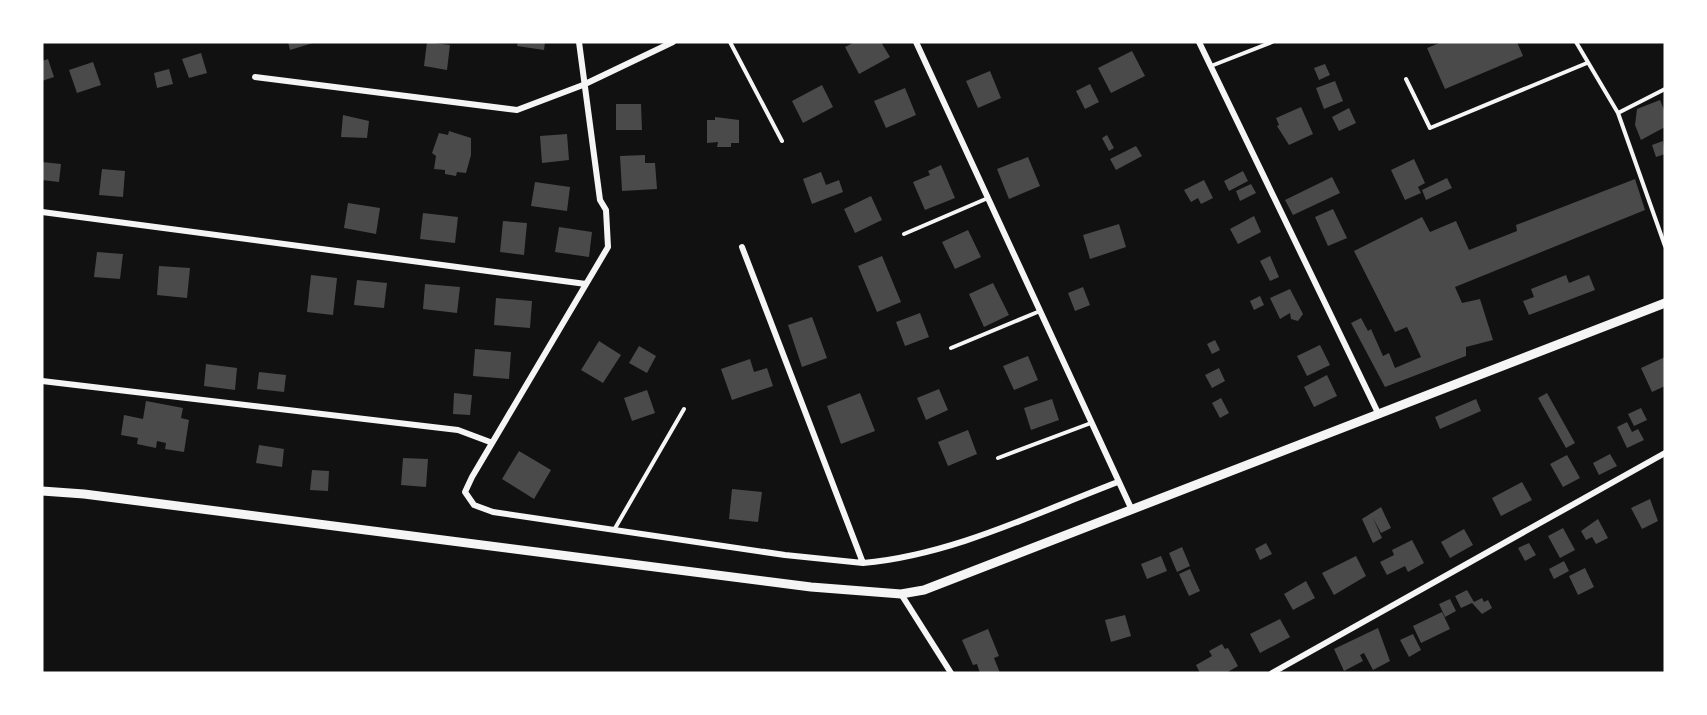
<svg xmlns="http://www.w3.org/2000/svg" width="1707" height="715" font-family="'Sofia Sans Condensed',sans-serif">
<rect width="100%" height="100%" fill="#111"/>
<path fill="#4a4a4a" d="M288,42H313V43L290,50Z
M427,42L450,45L447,70L424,66Z
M518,42H545L544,50L517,46Z
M855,42H881L890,57L859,74L845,47Z
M1442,42H1517L1523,56L1445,89L1427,48Z
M1132,51L1145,76L1111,93L1098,68Z
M201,53L207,73L189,78L182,59Z
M48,59L54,77L42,81V61Z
M93,62L101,85L77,93L69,70Z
M1325,64L1330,75L1319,80L1314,68Z
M169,69L173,84L157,88L154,73Z
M990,71L1001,98L978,108L966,81Z
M1335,81L1343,101L1324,109L1316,88Z
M1090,84L1099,102L1085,109L1076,91Z
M822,85L833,107L803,123L792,101Z
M905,88L916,115L886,128L874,101Z
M1660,100L1665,112V127L1641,140L1635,125L1637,109Z
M616,104H641L642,130H616Z
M1301,107L1313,134L1289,145L1277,126L1279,125L1276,118Z
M1349,108L1356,123L1339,131L1332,117Z
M343,115L369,121L367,138L341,137Z
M715,117L739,120V143H731V147H717L718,142L707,143V120H715Z
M449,131L471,138V155L466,173L457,172L456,176L445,174V170L434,169L436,156L432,153L439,133L448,135Z
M567,134L569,160L542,163L540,136Z
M1107,135L1114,148L1109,151L1102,138Z
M1663,141L1665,154L1656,157L1652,145Z
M1136,146L1142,156L1116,170L1110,159Z
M645,155V163H655L657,189L622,191L620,156Z
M1028,157L1040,186L1009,199L997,169Z
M1414,159L1425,183L1418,187L1421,193L1405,200L1391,170Z
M42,162L61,164L59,182L42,180Z
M941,165L955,198L925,210L913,182L930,175L928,171Z
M102,169L125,171L123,197L99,195Z
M1243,171L1248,181L1229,191L1224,181Z
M821,172L826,185L839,180L843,192L812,204L803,179Z
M1332,177L1340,193L1293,215L1285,200Z
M1447,178L1452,188L1426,200L1422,190Z
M1635,179L1645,210L1455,287L1462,303L1480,299L1493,340L1466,347V356L1385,387L1351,323L1361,318L1368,331L1371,329L1383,356L1389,353L1395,368L1421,357L1407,327L1395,332L1354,251L1422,217L1430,232L1456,221L1469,250L1517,231L1516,225Z
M1204,180L1213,198L1201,204L1198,198L1191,202L1184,190Z
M535,182L570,187L567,211L531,206Z
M1251,184L1256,193L1240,201L1236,191Z
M871,196L882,220L855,233L844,209Z
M348,203L380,208L376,234L344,228Z
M1333,209L1347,238L1328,246L1315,217Z
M423,213L458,217L455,243L420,239Z
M1254,216L1261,232L1238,244L1230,229Z
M503,221L527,223L524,255L500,252Z
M1119,224L1126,247L1090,259L1083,235Z
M559,227L592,232L589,257L555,252Z
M968,230L981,257L955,269L942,242Z
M97,252L123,254L120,279L94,277Z
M882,256L901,302L877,312L858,266Z
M1270,256L1279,277L1270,281L1260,261Z
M159,266L190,268L187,298L157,295Z
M311,275L337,278L333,315L307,312Z
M1566,275L1569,283L1589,275L1595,290L1529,315L1523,301L1534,297L1531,289Z
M357,280L387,283L384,308L354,305Z
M993,283L1009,315L984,327L969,294Z
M425,284L460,287L457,313L423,309Z
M1083,287L1090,305L1075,311L1068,293Z
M1290,289L1303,314L1298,321L1291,319L1290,313L1280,319L1270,298Z
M1260,296L1264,305L1254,310L1250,301Z
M496,298L532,301L530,328L494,325Z
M920,313L929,337L905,346L896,322Z
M812,317L827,358L802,367L788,325Z
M1215,340L1220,350L1212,354L1207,344Z
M599,341L621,355L603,383L581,370Z
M1320,345L1330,365L1307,376L1297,356Z
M639,346L656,356L647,373L629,363Z
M475,349L511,352L509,379L473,376Z
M1028,356L1038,380L1014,390L1003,366Z
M1665,357V386L1652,392L1641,368Z
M750,359L754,372L767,368L773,386L732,400L721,369Z
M206,364L237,368L235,390L204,386Z
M1219,368L1225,381L1212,388L1205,375Z
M259,372L286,375L284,392L257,389Z
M1327,375L1337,396L1314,407L1304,387Z
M939,389L948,410L926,420L917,398Z
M647,390L655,413L632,421L624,398Z
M454,393L472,395L470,415L453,414Z
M860,393L875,431L841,444L827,406Z
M1547,393L1575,443L1566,448L1538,398Z
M1221,398L1229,413L1220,418L1212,403Z
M1052,399L1059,420L1031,430L1024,408Z
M1476,399L1481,411L1440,429L1435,417Z
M146,401L183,408L181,418L189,420L184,452L165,449L166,443L157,441L156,448L137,444L138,438L121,435L124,415L143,419Z
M1641,408L1647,420L1634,426L1628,414Z
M1627,422L1632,432L1638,429L1644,440L1627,448L1617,427Z
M968,430L977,454L948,466L938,442Z
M259,445L284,449L282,467L256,463Z
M519,451L551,470L534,499L502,479Z
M1610,454L1617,466L1599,475L1593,463Z
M1567,455L1580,478L1563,487L1550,464Z
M403,458L428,459L426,487L401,485Z
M312,470L329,471L328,491L310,490Z
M1522,482L1532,500L1501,516L1492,498Z
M732,489L762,492L758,522L729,519Z
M1650,499L1658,521L1642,529L1631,508Z
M1381,507L1391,528L1381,533L1373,518L1382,538L1373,543L1362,519Z
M1598,519L1608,538L1596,544L1592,537L1586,540L1581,531Z
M1563,528L1575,550L1560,558L1548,536Z
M1464,529L1473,545L1450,558L1441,542Z
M1412,540L1424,563L1408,572L1405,566L1387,575L1380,562L1394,555L1392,550Z
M1266,543L1272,554L1260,560L1255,549Z
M1529,543L1536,555L1525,561L1518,548Z
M1182,547L1190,566L1177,572L1169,553Z
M1161,556L1167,571L1147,579L1141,564Z
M1356,556L1366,576L1334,595L1322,573Z
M1564,561L1569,571L1554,579L1549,569Z
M1585,568L1594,587L1578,595L1569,576Z
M1190,569L1200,591L1189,596L1179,574Z
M1306,581L1315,598L1293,610L1284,594Z
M1467,590L1474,602L1482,598L1484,602L1488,600L1492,608L1482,614L1472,603L1461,608L1455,596Z
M1450,599L1456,611L1445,617L1439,604Z
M1442,612L1450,629L1421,643L1413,626Z
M1125,615L1131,636L1111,642L1105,620Z
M1280,619L1290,637L1260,653L1250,634Z
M1378,628L1390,661L1373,670L1364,653L1360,655L1363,661L1344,671L1334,649Z
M988,629L999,656L994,658L1000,673H980L977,664L973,665L962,640Z
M1413,634L1421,650L1409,657L1400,640Z
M1222,644L1225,649L1228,648L1238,666L1226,673H1200L1196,665L1212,656L1209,651Z"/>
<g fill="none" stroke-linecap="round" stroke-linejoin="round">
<path stroke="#f5f5f5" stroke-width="4" d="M730,42L782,141
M1576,42L1618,113L1665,246
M1211,66L1272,42
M1406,79L1430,128L1587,63
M1618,113L1665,89
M904,234L988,198
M951,348L1040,311
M998,458L1091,423
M614,530L684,409"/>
<path stroke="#f5f5f5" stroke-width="6" d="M579,42L600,200L606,210L608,247L472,477L465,492L474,505L493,512L785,555L863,563C952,555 1036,513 1118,482
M916,42L1131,508
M1199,42L1379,415
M255,77L517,110L583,85L673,42
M42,212L586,284
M742,247L863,563
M42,381L458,430L490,442
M901,594L951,673
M1272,673L1665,453"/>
<path stroke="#f5f5f5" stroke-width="9" d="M42,491L84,494L811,587L901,594L924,590L1665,303"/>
</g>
<rect width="1707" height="715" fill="none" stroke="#ffffff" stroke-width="87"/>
</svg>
